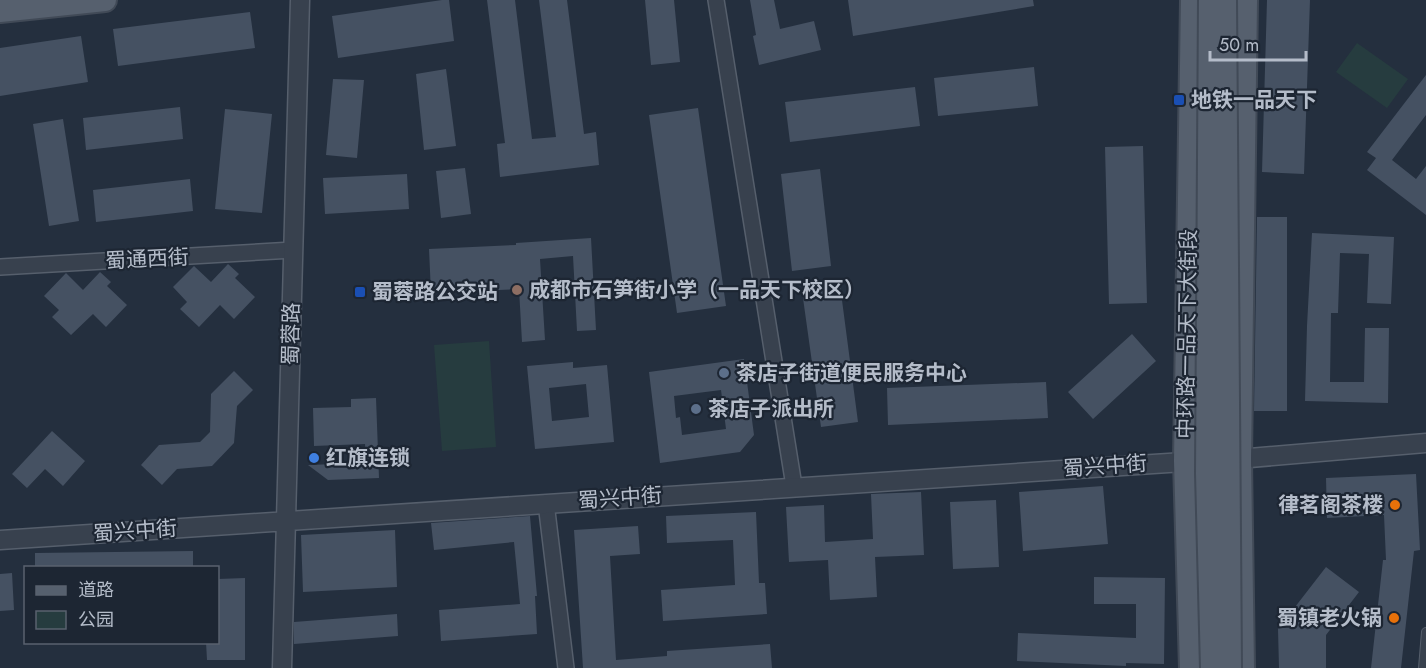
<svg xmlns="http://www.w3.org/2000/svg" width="1426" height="668" font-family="Jost,'Noto Sans SC',sans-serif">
<rect width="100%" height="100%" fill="#242f3e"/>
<path fill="#263c3f" d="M1357,43L1408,79L1387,108L1336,72Z
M489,341L496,447L442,451L434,345Z"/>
<path fill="#455162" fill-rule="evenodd" d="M442,0H449L454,41L338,58L332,16Z
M487,0H515L532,139L556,137L539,0H567L584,134L596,132L599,165L500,177L497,144L505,143Z
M645,0H674L680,62L651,65Z
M750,0H774L780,29L814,21L821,50L759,65L753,36L756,35Z
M848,0H1033L1034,6L853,36Z
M1267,0H1310L1304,174L1262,172Z
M250,12L255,48L118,66L113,29Z
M81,36L88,82L0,96V48Z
M1034,67L1038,106L938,116L934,78Z
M446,69L456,146L424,150L416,74Z
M1426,75V115L1392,160L1416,179L1426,166V215L1367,170L1376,158L1367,152Z
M333,79L364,80L357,158L326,155Z
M915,87L920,126L790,142L785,102Z
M180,107L183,139L86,150L83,118Z
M698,108L726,306L677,313L649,115Z
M225,109L272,114L262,213L215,209Z
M63,119L79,221L49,226L33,124Z
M1143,146L1147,303L1109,304L1105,147Z
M465,168L471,214L441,218L436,171Z
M820,169L831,266L792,271L781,174Z
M407,174L409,209L325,214L323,178Z
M190,179L193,211L96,222L93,190Z
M1257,217H1287V411H1254Z
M1312,233L1394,237L1391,304L1367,303L1369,254L1340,253L1338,313H1331L1330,382H1364L1365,328H1389L1388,403L1305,401L1307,326Z
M591,238L596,330L577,331L573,256L540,259L545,340L522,342L519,289L431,293L429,249L516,245V243Z
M228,264L239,274L235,278L255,297L234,319L220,305L199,327L180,309L187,302L173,287L194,266L211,282Z
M100,272L111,282L107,286L127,305L106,327L93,314L71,335L52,317L59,310L44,296L66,273L83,290Z
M840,285L858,422L821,427L802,291Z
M1132,334L1156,361L1093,419L1068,392Z
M744,359L754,435L740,452L660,463L649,372ZM721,390L726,429L682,435L680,417L676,418L674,396Z
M573,362V368L607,365L614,442L535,449L527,366ZM586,384L589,417L552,421L549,388Z
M234,371L253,390L237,406L234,443L212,466L177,469L162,485L141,465L159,445L200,442L210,432L211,394Z
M1046,382L1048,418L888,425L887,388Z
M376,398L379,478L328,480L308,465L366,463L365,444L314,446L313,408L351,407V399Z
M52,431L85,461L63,486L45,469L27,488L12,474Z
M1416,474L1420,550L1414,551L1401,668H1371L1383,560H1386L1384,515L1327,518L1326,478Z
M1103,486L1108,544L1023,551L1019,492Z
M921,492L924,555L875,557L877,597L830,600L828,560L789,562L786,507L824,505L825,542L873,539L871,494Z
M996,500L999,567L953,569L950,502Z
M756,512L759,583H765L767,614L663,621L661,590L735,585L733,540L667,543L666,516Z
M530,516L537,596H535L537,634L441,641L439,610L520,604L514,542L434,550L431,523Z
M638,526L640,554L610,556L616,660L667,656V651L770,644L772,668H583L574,530Z
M395,530L397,587L303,592L301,535Z
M193,551V567H35V553Z
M1326,567L1359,592L1326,635V668H1279L1278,629Z
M12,573L14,610L0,611V574Z
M1094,577L1165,578L1164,664L1126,663V666L1017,661L1018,633L1136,638V604H1094Z
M245,578V660H207L206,642H218V579Z
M397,614L398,636L294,644V622Z"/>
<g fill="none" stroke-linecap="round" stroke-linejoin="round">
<defs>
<path id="service" d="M1423,668L1426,632"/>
<path id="minor" d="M716,0L794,486
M0,267L293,250
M546,503L566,668"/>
<path id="tertiary" d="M1226,460L1426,443
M0,540L1199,461
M282,668L300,0"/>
<path id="primary" d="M0,11L105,0
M1191,668L1185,461L1192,0
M1243,668L1240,460L1246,0"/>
</defs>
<use href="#service" stroke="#565f6c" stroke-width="10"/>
<use href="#minor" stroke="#565f6c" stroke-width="18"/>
<use href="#tertiary" stroke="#565f6c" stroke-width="21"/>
<use href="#primary" stroke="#414a57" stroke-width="26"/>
<use href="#service" stroke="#38414e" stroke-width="8"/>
<use href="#minor" stroke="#38414e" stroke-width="15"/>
<use href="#tertiary" stroke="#38414e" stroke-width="18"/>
<use href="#primary" stroke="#56606e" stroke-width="22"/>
<defs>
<path id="primary-bridge" d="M1210,0L1207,473L1212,668
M1225,0L1230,668"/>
</defs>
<use href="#primary-bridge" stroke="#414a57" stroke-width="26" stroke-linecap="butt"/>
<use href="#primary-bridge" stroke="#56606e" stroke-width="22"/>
</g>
<g fill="#1a4fb4" stroke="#1d2633" stroke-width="2">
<rect x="1173" y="94" width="12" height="12" rx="3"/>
<rect x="354" y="286" width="12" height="12" rx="3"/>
</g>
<circle fill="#8d6e63" stroke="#1d2633" stroke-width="2" cx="517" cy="290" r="6"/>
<g fill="#5c6f8a" stroke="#1d2633" stroke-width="2">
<circle cx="724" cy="373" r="6"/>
<circle cx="696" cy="409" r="6"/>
</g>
<circle fill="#3f7fe0" stroke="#1d2633" stroke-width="2" cx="314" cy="458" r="6"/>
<g fill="#e8710a" stroke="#1d2633" stroke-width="2">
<circle cx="1395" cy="505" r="6"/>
<circle cx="1394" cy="618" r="6"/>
</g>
<g text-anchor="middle" stroke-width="4.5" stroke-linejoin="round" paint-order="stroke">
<g font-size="21" font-weight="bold" fill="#b4bcc9" stroke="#1d2633" text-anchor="start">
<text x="1191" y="107">地铁一品天下</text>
<text x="529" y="297">成都市石笋街小学（一品天下校区）</text>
<text x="372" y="299">蜀蓉路公交站</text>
<text x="736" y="380">茶店子街道便民服务中心</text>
<text x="708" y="416">茶店子派出所</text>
<text x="326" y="465">红旗连锁</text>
<text x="1383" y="512" text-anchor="end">律茗阁茶楼</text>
<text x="1382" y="625" text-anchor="end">蜀镇老火锅</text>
</g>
<g font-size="21" fill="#b4bcc9" stroke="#1d2633">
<text transform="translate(147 259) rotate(-3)" y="7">蜀通西街</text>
<text transform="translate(291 334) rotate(-89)" y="7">蜀蓉路</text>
<text transform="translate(1187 334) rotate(-89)" y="7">中环路一品天下大街段</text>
<text transform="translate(1105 466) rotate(-4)" y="7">蜀兴中街</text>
<text transform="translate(620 498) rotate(-4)" y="7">蜀兴中街</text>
<text transform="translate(135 531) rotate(-4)" y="7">蜀兴中街</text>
</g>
</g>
<rect x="24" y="566" width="195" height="78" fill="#1d2633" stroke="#59626f" stroke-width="1.5"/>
<rect x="36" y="586" width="30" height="9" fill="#56606e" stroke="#59626f" stroke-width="1.5"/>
<text x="78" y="596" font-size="18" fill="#b4bcc9">道路</text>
<rect x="36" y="611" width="30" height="18" fill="#263c3f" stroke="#59626f" stroke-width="1.5"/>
<text x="78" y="626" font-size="18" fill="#b4bcc9">公园</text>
<path d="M1210 51v9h96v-9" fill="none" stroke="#b4bcc9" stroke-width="3"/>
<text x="1219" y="51" font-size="18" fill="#b4bcc9" stroke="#1d2633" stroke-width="4.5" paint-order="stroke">50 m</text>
</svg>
